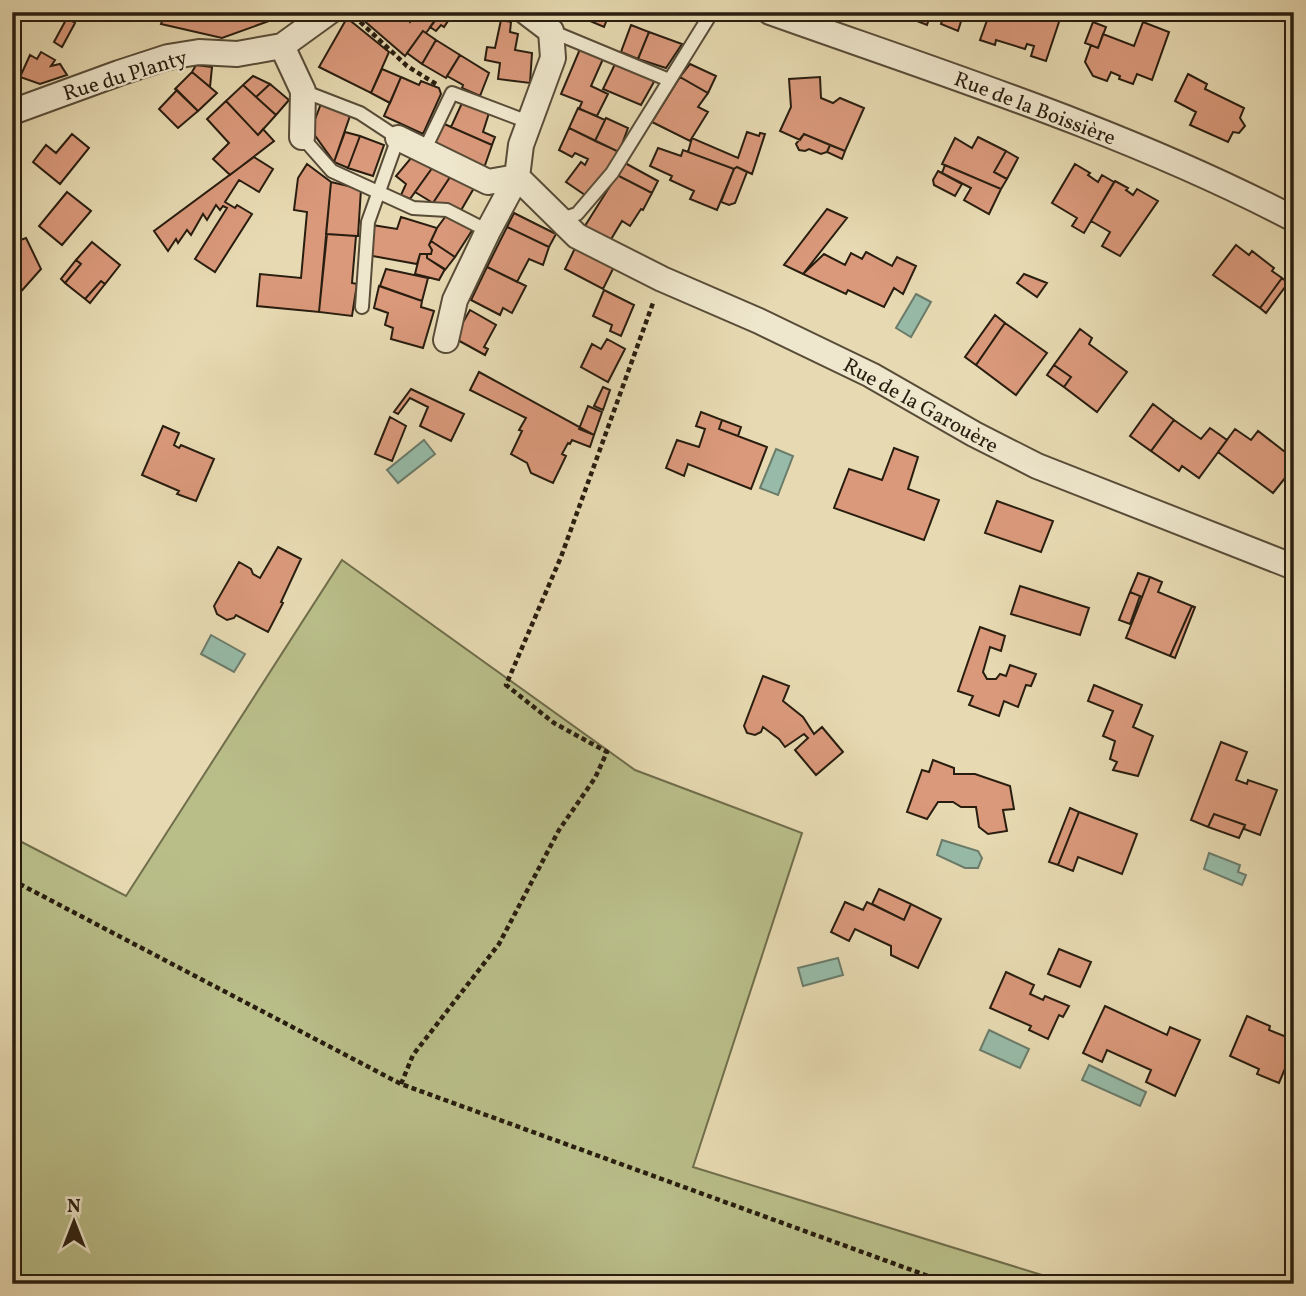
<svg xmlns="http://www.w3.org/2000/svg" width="1306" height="1296" font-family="Vollkorn,serif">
<rect width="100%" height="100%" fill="#e7dab2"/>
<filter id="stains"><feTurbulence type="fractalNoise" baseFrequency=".00286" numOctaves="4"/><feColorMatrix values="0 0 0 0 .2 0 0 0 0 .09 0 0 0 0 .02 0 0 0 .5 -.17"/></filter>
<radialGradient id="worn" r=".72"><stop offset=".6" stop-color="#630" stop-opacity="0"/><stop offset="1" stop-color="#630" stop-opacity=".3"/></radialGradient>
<path fill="#b9be89" stroke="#706e4c" stroke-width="2" d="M342,560L635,770L802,833L693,1167L1071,1284H12V837L126,896Z"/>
<path fill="#97bba8" stroke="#6b7c6b" stroke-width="2" d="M916,294L931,302L911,337L896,328Z
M424,440L435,454L398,483L387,470Z
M776,449L793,456L778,495L760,488Z
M211,635L245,654L234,672L201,654Z
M942,840L978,851L982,858L978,868H965L937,855Z
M1209,853L1240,865L1238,872L1246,875L1242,885L1204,869Z
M838,958L843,975L803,986L798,968Z
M989,1030L1029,1049L1020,1068L980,1050Z
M1089,1065L1146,1092L1140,1106L1082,1080Z"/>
<path fill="#da997b" stroke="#281d0f" stroke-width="2" d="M101,12H133L129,21Z
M165,12H271L269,21L222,38L161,24Z
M354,12H399L410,22L417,12L440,14L426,33L423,31L405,56Z
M441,12H454L444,27L441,25L436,31L430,27Z
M594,12H610L604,27L590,21Z
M900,12H964L958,31L941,24L942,21L930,16L927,25L899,14Z
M990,12H1017L1029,16L1030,12H1039L1060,19L1046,61L1031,56L1034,46L1027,44L1025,49L996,40L995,45L980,40Z
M67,18L75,23L62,47L54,42Z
M347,18L389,52L371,93L319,67Z
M501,20L511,22L510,32L518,34L515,50L532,53L530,83L498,79L500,63L485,60L487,47L495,48Z
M1093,22L1106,27L1098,48L1085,43Z
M1143,22L1169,32L1152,80L1137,74L1133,84L1119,79L1120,76L1111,72L1107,81L1093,76L1085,62L1091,45L1098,48L1103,34L1134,46Z
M631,25L649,32L638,59L621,52Z
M423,31L436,40L422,64L407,53Z
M649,32L682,44L666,68L638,59Z
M436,40L460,55L446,78L422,64Z
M580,49L603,59L591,86L608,94L597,116L579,109L582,102L561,94Z
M41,52L55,60L51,66L60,64L67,75L40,84L20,77L30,55L37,59Z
M460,55L489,73L480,96L462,88L463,85L447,76Z
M615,64L655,80L641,105L603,89Z
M690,64L716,76L708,93L680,77Z
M196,65L212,67L210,87L192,72Z
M382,69L401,77L390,103L371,93Z
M192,72L217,93L198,111L175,89Z
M1188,74L1207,84L1205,89L1244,108L1240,118L1245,126L1239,133L1233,132L1228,142L1190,125L1196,112L1175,101Z
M253,76L270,84L256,97L243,85Z
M401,77L419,85L421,81L439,88L441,94L423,134L384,116Z
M680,77L708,93L698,107L708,112L690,141L652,122Z
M820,77L821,98L833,103L840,98L864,108L845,151L804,134L800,140L780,131L791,107L789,79Z
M270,84L289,100L276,115L256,97Z
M243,85L276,115L258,135L226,101Z
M177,90L198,111L178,128L159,109Z
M226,101L258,135L263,129L274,141L230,175L213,159L229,143L207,119Z
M322,101L351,113L334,162L311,130Z
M462,103L489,113L483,132L495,137L492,145L451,127Z
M578,108L605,120L595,141L569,128Z
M606,118L628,128L619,152L595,141Z
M442,123L492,145L483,171L432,148Z
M569,128L619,152L607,174L585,195L566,182L581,162L585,165L588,159L575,153L572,157L559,150Z
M345,132L360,136L348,168L334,162Z
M747,132L759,136L760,133L765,134L752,174L737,167L734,169L688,152L692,138L738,158Z
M72,134L89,148L60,184L33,162L46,145L56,153Z
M804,134L830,145L827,152L821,154L809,149L805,151L799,150L796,144Z
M360,136L384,145L373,176L348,168Z
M978,137L1006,151L994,172L1007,179L1001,189L942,164L955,138L972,148Z
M830,145L845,151L842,159L827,152Z
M658,148L681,156L683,150L734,169L717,210L690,199L694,191L670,180L672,176L650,166Z
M1006,151L1018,158L1007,179L994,172Z
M416,152L435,164L410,199L401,195L406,184L396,176Z
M254,157L273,169L259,192L239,180L225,202L235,208L237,205L252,214L215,272L195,259L227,208L223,206L220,210L216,205L207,220L203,214L191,235L187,230L178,243L176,239L168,251L154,231Z
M625,163L658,181L652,193L617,175Z
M307,164L331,182L319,312L257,306L260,274L301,278L307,212L294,210L298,178Z
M435,164L452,174L433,203L415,192Z
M1075,164L1090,173L1088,175L1098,182L1102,175L1114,182L1084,233L1072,226L1077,218L1052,203Z
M945,165L1001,189L989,214L964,200L971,188L942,173Z
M737,167L747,172L735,203L729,205L721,202L734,169Z
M938,171L962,184L955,196L934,185L933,180Z
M452,174L474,188L460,212L433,203Z
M617,175L652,193L643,210L641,209L630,226L622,221L607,246L583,229Z
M1115,181L1128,188L1126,190L1133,195L1137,189L1158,201L1120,256L1102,246L1110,232L1091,221Z
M331,182L361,189L358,236L326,234Z
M67,192L91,211L62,245L39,226Z
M827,209L847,218L803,274L784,265Z
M448,213L473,229L455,257L431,241L437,228Z
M514,213L556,234L549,247L507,227Z
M401,217L437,228L429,245L432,250L431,254H420L417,264L367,255L372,225L397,229Z
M507,227L549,247L543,265L529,259L517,282L487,267Z
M327,234L356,236L352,283L357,284L352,316L319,312Z
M26,238L41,269L18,295L12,282V243Z
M431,241L455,257L445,270L427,258V254H431L432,250L429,245Z
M92,242L120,265L105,284L101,281L85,299L65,283L81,264L76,260Z
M577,244L615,265L603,289L565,269Z
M1236,245L1249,255L1252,251L1274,268L1272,271L1282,278L1260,308L1213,275Z
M866,252L892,266L897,257L916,266L903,294L894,288L884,307L848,290L846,294L803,274L824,254L845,265L851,253L862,259Z
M420,254H427V258L445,269L439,280L415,274Z
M76,260L81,264L65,283L61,279Z
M487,267L526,286L512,313L503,308L500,315L471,300Z
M386,269L428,278L422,301L380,286Z
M1024,274L1047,283L1037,297L1017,283Z
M1282,278L1288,283L1266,313L1260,308Z
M101,281L105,284L90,303L85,299Z
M379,286L422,301L421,307L434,311L423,348L391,339L393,328L385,325L388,313L374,308Z
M604,290L634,305L621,336L610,331L612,325L593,316Z
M470,310L496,325L484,347L488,349L485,355L454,338Z
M995,315L1005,323L976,365L965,357Z
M1005,323L1047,353L1016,395L976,365Z
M1080,329L1092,338L1089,344L1127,372L1097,412L1064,387L1071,377L1054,365Z
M607,339L625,349L608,382L581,367L592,344L601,349Z
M1054,365L1071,377L1064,387L1047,375Z
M479,372L594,435L590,447L572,440L570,444L568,443L562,454L566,456L553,483L531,473L527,463L511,454L522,431L519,430L526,418L470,390Z
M603,387L610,390L603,410L594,406Z
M411,389L464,414L451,441L420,426L428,407L410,398L398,414L394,412Z
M1153,404L1174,420L1151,451L1130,436Z
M588,406L602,412L594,435L579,429Z
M701,412L722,420L719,429L767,447L751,489L688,464L684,476L666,468L677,440L699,447L705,429L696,426Z
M390,417L406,426L392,461L375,454Z
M722,420L741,427L738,436L719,429Z
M1174,420L1201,439L1210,428L1227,440L1199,478L1182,466L1179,471L1151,451Z
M163,426L179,433L174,445L179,448L181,445L214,459L196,501L177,494L179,491L142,475Z
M1235,429L1251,440L1258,431L1294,459V467L1273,493L1218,452Z
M894,448L918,457L908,489L939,500L924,540L834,508L849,469L882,480Z
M997,501L1053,521L1041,552L985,533Z
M278,547L301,559L281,602L283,603L268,632L236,615L234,618L227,620L217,614L214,606L239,562L251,569L253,574L260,578Z
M1138,573L1150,577L1142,597L1130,592Z
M1150,577L1162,582L1158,592L1192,606L1170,656L1126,638Z
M1020,586L1089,608L1080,635L1011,614Z
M1130,592L1140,596L1130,624L1119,620Z
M1192,606L1195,607L1175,658L1170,656Z
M980,627L1005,636L1001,651L990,647L983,672L987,679H996L1000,674L1006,676L1010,665L1036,674L1031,686L1026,685L1018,707L1004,701L999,716L969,705L973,696L958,691Z
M763,676L789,686L783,701L803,717L814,734L822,727L843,752L816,775L795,750L808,738L804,734L785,747L779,739L763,727L761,732L755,735L747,733L744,726Z
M1094,685L1142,705L1133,727L1153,736L1138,776L1113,770L1117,762L1110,759L1115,741L1103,736L1113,711L1088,701Z
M1221,742L1247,752L1236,780L1247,784L1248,780L1277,790L1260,835L1244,829L1245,825L1214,814L1208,827L1191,820Z
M933,760L954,768V774H975L1010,786L1014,809L1003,810L1007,831L988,834L979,827L976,807H961L953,802H938L927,819L907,812L922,770L929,772Z
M1070,808L1079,812L1058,865L1049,862Z
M1079,812L1137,834L1122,874L1078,857L1073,871L1058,865Z
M1214,814L1245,825L1239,838L1208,827Z
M879,889L911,904L904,920L872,904Z
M845,902L863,910L867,902L904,920L911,904L941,919L918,968L891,955V946L855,929L849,941L831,932Z
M1059,949L1091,962L1080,987L1048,974Z
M1006,972L1034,985L1030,994L1043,1000L1045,996L1069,1006L1063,1017L1059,1015L1048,1039L1029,1030L1031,1026L990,1008Z
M1105,1006L1167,1035L1170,1027L1200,1040L1175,1096L1146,1082L1151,1070L1107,1050L1102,1062L1083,1053Z
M1247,1016L1270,1026L1269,1030L1294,1040V1047L1279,1083L1257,1074L1259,1069L1230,1056Z"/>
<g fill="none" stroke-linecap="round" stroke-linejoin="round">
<defs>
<path id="service" d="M551,31L669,80
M303,91L360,113L398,138L368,222L362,307
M302,137L332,171L413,208L447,210L488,231
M424,151L452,93L531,123
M561,219L577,214L612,173L712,12"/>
<path id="minor" d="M770,12C947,75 1127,132 1294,219
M282,46L303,91L302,137
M12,112L119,73L168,57L199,52L237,54L282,46L329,12
M398,138L488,182L517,177L577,236L662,279L759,321L871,375L974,434L1037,466L1294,567
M446,340L455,300L488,231L517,177L521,145L553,58L551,31L526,12"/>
</defs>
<use href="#service" stroke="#584c38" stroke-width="16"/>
<use href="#minor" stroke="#584c38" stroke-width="28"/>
<path stroke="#281d0f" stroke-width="4.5" stroke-dasharray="5 3.5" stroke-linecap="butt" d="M354,16L407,66L436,84
M12,880L401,1084L950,1284
M401,1084L413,1055L499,944L559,830L595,778L607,752L554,723L506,685L561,557L653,303"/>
<use href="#service" stroke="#efe7cd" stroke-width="12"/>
<use href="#minor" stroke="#efe7cd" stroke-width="24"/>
</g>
<g text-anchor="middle" stroke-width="5" stroke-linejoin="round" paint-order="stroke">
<g font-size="21" fill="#281d0f" stroke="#efe7cd">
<text transform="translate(125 75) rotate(-17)" y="7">Rue du Planty</text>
<text transform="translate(1035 108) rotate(21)" y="7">Rue de la Boissière</text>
<text transform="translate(921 405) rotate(29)" y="7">Rue de la Garouère</text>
</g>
</g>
<rect width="1306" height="1296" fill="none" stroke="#e7dab2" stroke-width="42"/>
<rect x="14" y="14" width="1278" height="1268" fill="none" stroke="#281d0f" stroke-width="3.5"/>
<rect x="21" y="21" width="1264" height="1254" fill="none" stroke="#281d0f" stroke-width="2"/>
<g transform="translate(74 1222)" stroke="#efe7cd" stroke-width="5" paint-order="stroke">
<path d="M0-5L12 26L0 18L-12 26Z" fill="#281d0f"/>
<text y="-10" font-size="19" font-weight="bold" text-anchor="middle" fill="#281d0f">N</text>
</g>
<rect width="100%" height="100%" filter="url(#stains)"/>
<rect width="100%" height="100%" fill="url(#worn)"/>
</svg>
